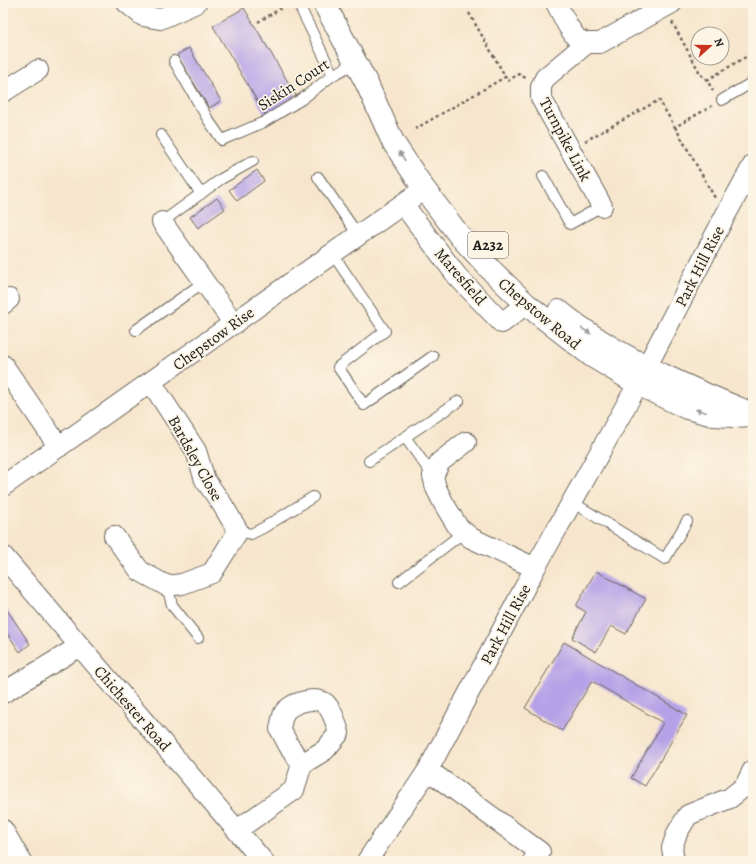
<svg xmlns="http://www.w3.org/2000/svg" width="756" height="864" font-family="Alegreya,serif">
<rect width="100%" height="100%" fill="#fcf5e5"/>
<filter id="ink" filterUnits="userSpaceOnUse"><feTurbulence type="fractalNoise" baseFrequency=".025" numOctaves="2"/><feDisplacementMap in="SourceGraphic" scale="8" xChannelSelector="R" yChannelSelector="G"/><feConvolveMatrix kernelMatrix="1 2 1 2 8 2 1 2 1" color-interpolation-filters="sRGB"/></filter>
<filter id="wash" filterUnits="userSpaceOnUse"><feTurbulence type="fractalNoise" baseFrequency=".012" numOctaves="4" result="noise"/><feDisplacementMap in="SourceGraphic" scale="16" xChannelSelector="R" yChannelSelector="G"/><feGaussianBlur stdDeviation="0.9" result="paint"/><feColorMatrix in="noise" values="0 0 0 0 0 0 0 0 0 0 0 0 0 0 0 0 0 1.4 0 .05"/><feComposite in="paint" operator="in"/></filter>
<g filter="url(#wash)">
<rect width="100%" height="100%" fill="#f7e6cd"/>
<g id="blocks">
<path fill="#b5a1e7" d="M244,8L297,97L266,116L213,26Z
M189,48L221,101L209,108L177,55Z
M257,170L264,181L237,201L229,190Z
M217,198L225,209L198,228L190,217Z
M596,571L646,599L626,634L611,626L596,652L572,638L586,612L576,606Z
M3,604L30,644L20,652L3,627Z
M564,642L687,715L645,786L631,778L663,723L592,681L562,731L525,708Z"/>
</g>
</g>
<g filter="url(#ink)">
<use href="#blocks" fill-opacity="0" stroke="#69635a" stroke-width="1"/>
<g fill="none" stroke-linecap="round" stroke-linejoin="round">
<defs>
<path id="service" d="M298,3L333,75
M174,61L209,121L222,140L264,122L302,99L333,75L355,63
M722,100L753,82
M161,135L201,194
M543,176L570,224L602,206
M318,177L358,235
M162,222L221,179L253,161
M332,253L385,331L338,367L364,405L433,356
M136,330L204,282
M405,437L433,476
M369,461L459,401
M572,502L665,559L687,521
M238,531L251,534L263,528L313,497
M399,582L464,532
M167,586L172,605L198,638"/>
<path id="minor" d="M127,3L143,16L160,19L196,3
M556,3L568,26L577,39L587,43
M3,92L38,70
M403,204L457,276L502,323L526,304
M602,206L541,98V87L545,78L587,43H600L672,3
M162,222L234,324
M3,304L9,299
M3,365L59,447
M646,368L725,216L753,165
M466,442L440,462L433,476L436,488L444,504L458,527L471,538L535,568
M3,486L424,189
M114,536L140,571L167,586L182,584L212,573L238,531L222,504L205,480L196,451L151,382
M3,556L263,861
M3,693L80,646
M428,770L540,852L533,861
M3,830L21,861
M237,830L294,790L302,764L325,750L339,733C336,723 333,712 326,704C316,695 290,703 284,713C282,717 281,724 280,729L289,746L302,764
M367,861L428,770L535,568L638,384
M674,861L672,848L677,833L688,815L730,798L745,786L753,770"/>
<path id="trunk" d="M324,3L367,84L393,142L424,189L459,235L492,271L526,304L592,356L638,384L687,408L713,415L733,416L753,415
M559,311C614,356 680,384 745,411"/>
</defs>
<use href="#service" stroke="#69635a" stroke-width="12"/>
<use href="#minor" stroke="#69635a" stroke-width="22"/>
<use href="#trunk" stroke="#69635a" stroke-width="24"/>
<path stroke="#69635a" stroke-width="2.5" stroke-dasharray="3 3" stroke-linecap="butt" d="M469,13L508,81L518,74L526,78
M258,22L285,6
M672,22L701,75L707,80L713,91
M707,80L749,55
M675,127L715,198
M415,129L505,77
M585,141L659,100L675,127L712,106"/>
<use href="#service" stroke="#fff" stroke-width="10"/>
<use href="#minor" stroke="#fff" stroke-width="20"/>
<use href="#trunk" stroke="#fff" stroke-width="22"/>
</g>
<defs><path id="oneway-solid" d="M-6-.8H1V-3.2L6.5 0L1 3.2V.8H-6Z"/></defs>
<g fill="#999">
<use href="#oneway-solid" transform="translate(402 156) rotate(-123)"/>
<use href="#oneway-solid" transform="translate(586 331) rotate(32)"/>
<use href="#oneway-solid" transform="translate(701 411) rotate(-165)"/>
</g>
</g>
<g text-anchor="middle" stroke-width="3.5" stroke-linejoin="round" paint-order="stroke">
<rect fill="#fcf5e5" stroke="#5f5d58" stroke-width="1" x="468" y="232" width="40" height="26" rx="3"/>
<g font-size="15" font-weight="bold" fill="#1c1c1c">
<text x="488" y="250">A232</text>
</g>
<g font-size="16" fill="#1c1c1c" stroke="#fcf5e5">
<text transform="translate(293 84) rotate(-33)" y="6">Siskin Court</text>
<text transform="translate(566 139) rotate(62)" y="6">Turnpike Link</text>
<text transform="translate(699 266) rotate(-63)" y="6">Park Hill Rise</text>
<text transform="translate(461 276) rotate(49)" y="6">Maresfield</text>
<text transform="translate(540 313) rotate(40)" y="6">Chepstow Road</text>
<text transform="translate(213 338) rotate(-36)" y="6">Chepstow Rise</text>
<text transform="translate(196 458) rotate(61)" y="6">Bardsley Close</text>
<text transform="translate(505 624) rotate(-62)" y="6">Park Hill Rise</text>
<text transform="translate(133 708) rotate(49)" y="6">Chichester Road</text>
</g>
</g>
<rect width="756" height="864" fill="none" stroke="#fcf5e5" stroke-width="16"/>
<g transform="translate(710 46) rotate(69)"><circle r="19" fill="#fcf5e5" stroke="#a29e95"/>
<path d="M0-3L7 15L0 10L-7 15Z" fill="#c8321e"/>
<text y="-6" font-size="11" font-weight="bold" text-anchor="middle" fill="#1c1c1c">N</text>
</g>
</svg>
